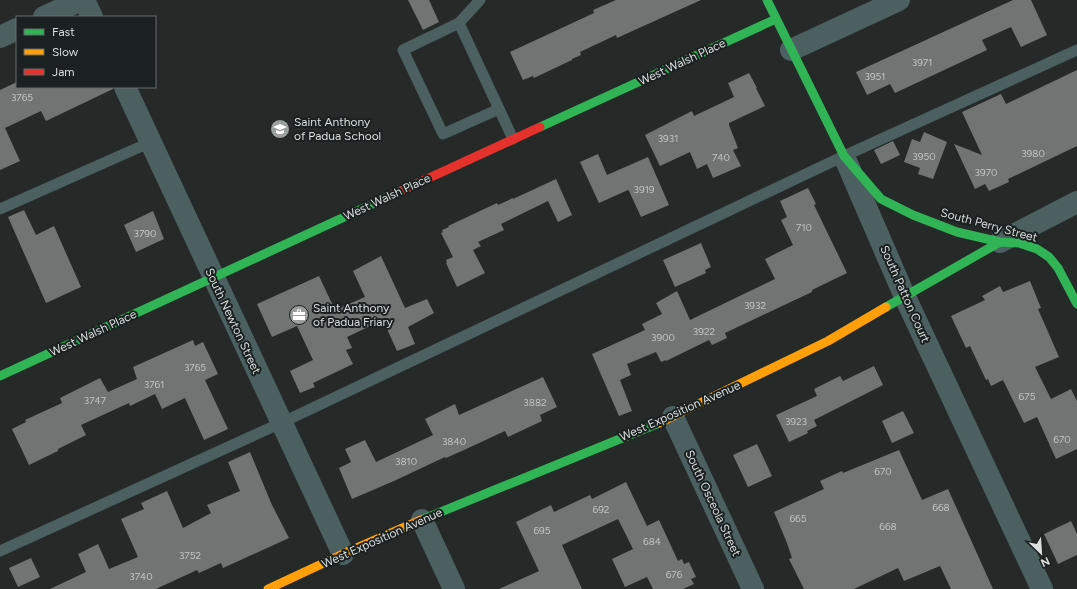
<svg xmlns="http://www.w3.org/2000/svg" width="1077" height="589" font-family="Figtree,sans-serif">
<rect width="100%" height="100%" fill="#252a28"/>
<path fill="#707472" d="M408,0H429L439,22L423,30Z
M616,0H701L617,38L616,35L580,52L581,55L572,59V60L534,78L533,76L523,80L510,52L594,13L593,10Z
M1013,0H1031L1047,35L1021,47L1011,27L982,40L987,50L895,93L890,84L867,95L856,72Z
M1077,70V146L1008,179L1009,182L989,191L985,184L975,189L954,144L982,155L962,112L1001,94L1006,104Z
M749,73L757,88H756L765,106L729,123V125L738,148L733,150L741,166L713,178L707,164L697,169L690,152L660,166L645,135L692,111L694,116L734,97L728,83Z
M17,82V87H113V89L46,121L41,111L5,128L20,161L0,170V90Z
M924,132L947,142L933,179L918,174L920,168L904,162L912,139L920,142Z
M893,141L900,155L881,164L874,150Z
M598,154L607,175L648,157L669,205L641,217L629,191L628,190L599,203L580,162Z
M556,179L572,215L558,222L548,201L501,224L504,230L478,242L481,246L473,250L485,273L457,287L446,263L447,262L446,260L453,257L441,233L443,232L442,230L449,227L448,226L497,203L498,205L513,198V199Z
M808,188L816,204L814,205L847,273L812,290V292L725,333L727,338L712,345L709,340L666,361V360L661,362L656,352L627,364L631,375L620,380L632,411L619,416L592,354L645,330L642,324L662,314L656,303L677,291L690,320L775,279L765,259L793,245L781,220L787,217L780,201Z
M24,210L36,235L54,226L81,287L46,303L8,217Z
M153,211L164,239L136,252L124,225Z
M701,243L711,267L705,270L706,273L675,287L663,260Z
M381,256L405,308L427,299L434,313L408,327L415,344L397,351L383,320L347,337L352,348L346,350L353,364L313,383L315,387L300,393L290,371L313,360L297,326L272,337L257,304L319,276L335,310L365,297L353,271Z
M1030,281L1041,308L1038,309L1059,357L1035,367L1051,399L1071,389L1077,401V449L1056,459L1037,417L1024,423L1003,380L991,386L988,379L986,380L970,346L966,348L951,316L985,300L982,296L1000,286L1003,292Z
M193,340L195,346L203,342L218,374L205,380L228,429L204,440L185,398L162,409L155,394L130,406L129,403L81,425L86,435L58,449V451L29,465L12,429L26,422L25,420L62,403L60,398L100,378L108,392L137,379L133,367Z
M874,366L883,385L814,420L817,426L807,431L808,433L789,442L776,415L817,396L814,389L840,376L843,381Z
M543,377L557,407L540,415L542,421L508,437L505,431L464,450L446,458L445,457L394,481L352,499L339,468L351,462L345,449L365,440L376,462L433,435L425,419L455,404L459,415Z
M903,411L914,433L892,443L882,421Z
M757,444L772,476L748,487L733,455Z
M899,450L922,500L948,489L993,589H951L940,566L904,581L898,568L854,589H804L789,559L792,558L787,543L774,512L824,489L820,481L842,471L843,473Z
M250,452L272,505L289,538L223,568L221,563L199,573L197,570L156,589H50L86,572L78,554L98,544L109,569L138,557L121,519L144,509L141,503L167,491L183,528L211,513L207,505L240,491L228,462Z
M626,482L647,526L659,520L678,561L682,559L684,564L689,562L696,577L691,579L694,584L683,589H653L647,577L625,587L612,559L633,549L618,519L562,545L582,589H499L539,571L516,522L551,505L554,512L590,495L592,499Z
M1071,521L1077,534V555L1058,564L1044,534Z
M31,558L40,577L18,587L9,568Z"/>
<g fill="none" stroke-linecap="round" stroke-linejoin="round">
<path stroke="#4c5f61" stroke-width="11" d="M459,23L480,0
M499,109L443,134L403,50L459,23L513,139
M0,209L151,142
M0,551L281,423L844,156L1077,50"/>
<path stroke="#4c5f61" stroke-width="22" d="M84,0L92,17
M44,17L81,0
M0,37L17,29
M791,50L899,0
M125,87L343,554
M847,163L905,297L1042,589
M1000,242L1077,202
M673,417L753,589
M422,520L454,589"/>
<path stroke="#30b455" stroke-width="9" d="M767,0L844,156L881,199L913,215L957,232L1000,242L1019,243L1037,249L1049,257L1058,268L1077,304
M540,127L776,19
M886,307L1000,242
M0,376L392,195
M421,520L659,423"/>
<path stroke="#ff9f0a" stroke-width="9" d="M659,423L828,341L886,307
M268,589L343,554L421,520"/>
<path stroke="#e5322d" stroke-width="9" d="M392,195L540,127"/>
</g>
<defs>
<symbol id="school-disc" viewBox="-11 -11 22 22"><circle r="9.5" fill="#9ba09e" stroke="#1a2120"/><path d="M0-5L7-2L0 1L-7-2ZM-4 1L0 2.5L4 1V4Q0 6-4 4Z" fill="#fff"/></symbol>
<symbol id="office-disc" viewBox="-11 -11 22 22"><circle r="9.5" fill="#9ba09e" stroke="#1a2120"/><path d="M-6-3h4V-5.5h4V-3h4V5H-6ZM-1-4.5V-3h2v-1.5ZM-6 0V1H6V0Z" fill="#fff"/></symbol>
</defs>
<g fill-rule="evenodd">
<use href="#school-disc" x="269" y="118" width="22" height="22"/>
<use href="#office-disc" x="288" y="304" width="22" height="22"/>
</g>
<g text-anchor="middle" stroke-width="4" stroke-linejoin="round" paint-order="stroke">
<g font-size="10" fill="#c0c4c3">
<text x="922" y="66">3971</text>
<text x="875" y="80">3951</text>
<text x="22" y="101">3765</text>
<text x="668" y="142">3931</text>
<text x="1033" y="157">3980</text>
<text x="924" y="160">3950</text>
<text x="721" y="161">740</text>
<text x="986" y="176">3970</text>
<text x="644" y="193">3919</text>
<text x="804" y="231">710</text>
<text x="145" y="237">3790</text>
<text x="755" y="309">3932</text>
<text x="704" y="335">3922</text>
<text x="663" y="341">3900</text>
<text x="195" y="371">3765</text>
<text x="154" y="388">3761</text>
<text x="1027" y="400">675</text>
<text x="95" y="404">3747</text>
<text x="535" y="406">3882</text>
<text x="796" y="425">3923</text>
<text x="1062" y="443">670</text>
<text x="454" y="445">3840</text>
<text x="406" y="465">3810</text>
<text x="883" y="475">670</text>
<text x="941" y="511">668</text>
<text x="601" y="513">692</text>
<text x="798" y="522">665</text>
<text x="888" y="530">668</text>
<text x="542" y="534">695</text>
<text x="652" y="545">684</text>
<text x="190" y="559">3752</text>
<text x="674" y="578">676</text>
<text x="141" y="580">3740</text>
</g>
<g font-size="12" fill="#dadfde" stroke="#1a2120">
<text transform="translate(682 62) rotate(-25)" y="4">West Walsh Place</text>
<text transform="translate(387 197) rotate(-25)" y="4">West Walsh Place</text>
<text transform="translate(989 225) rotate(15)" y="4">South Perry Street</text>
<text transform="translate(905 294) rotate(66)" y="4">South Patton Court</text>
<text transform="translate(233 321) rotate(65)" y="4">South Newton Street</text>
<text transform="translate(93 333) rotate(-25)" y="4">West Walsh Place</text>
<text transform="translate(680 411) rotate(-24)" y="4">West Exposition Avenue</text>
<text transform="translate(713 503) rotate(65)" y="4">South Osceola Street</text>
<text transform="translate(382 538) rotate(-24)" y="4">West Exposition Avenue</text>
</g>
<g font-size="12" fill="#dadfde" stroke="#1a2120" text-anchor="start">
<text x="294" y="126">Saint Anthony<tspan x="294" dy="14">of Padua School</tspan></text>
<text x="313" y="312">Saint Anthony<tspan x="313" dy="14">of Padua Friary</tspan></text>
</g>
</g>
<rect x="16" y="16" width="140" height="72" fill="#1a2120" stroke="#676d6c"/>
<rect x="24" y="29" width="20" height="6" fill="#30b455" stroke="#676d6c"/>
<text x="52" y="36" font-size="12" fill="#dadfde">Fast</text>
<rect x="24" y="49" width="20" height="6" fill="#ff9f0a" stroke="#676d6c"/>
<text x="52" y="56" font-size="12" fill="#dadfde">Slow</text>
<rect x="24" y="69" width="20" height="6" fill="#e5322d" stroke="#676d6c"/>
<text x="52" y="76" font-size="12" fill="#dadfde">Jam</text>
<g transform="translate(1041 553) rotate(155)" stroke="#1a2120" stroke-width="3" paint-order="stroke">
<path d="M0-3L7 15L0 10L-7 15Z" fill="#dadfde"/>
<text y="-6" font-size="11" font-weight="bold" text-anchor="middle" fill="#dadfde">N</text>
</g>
</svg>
